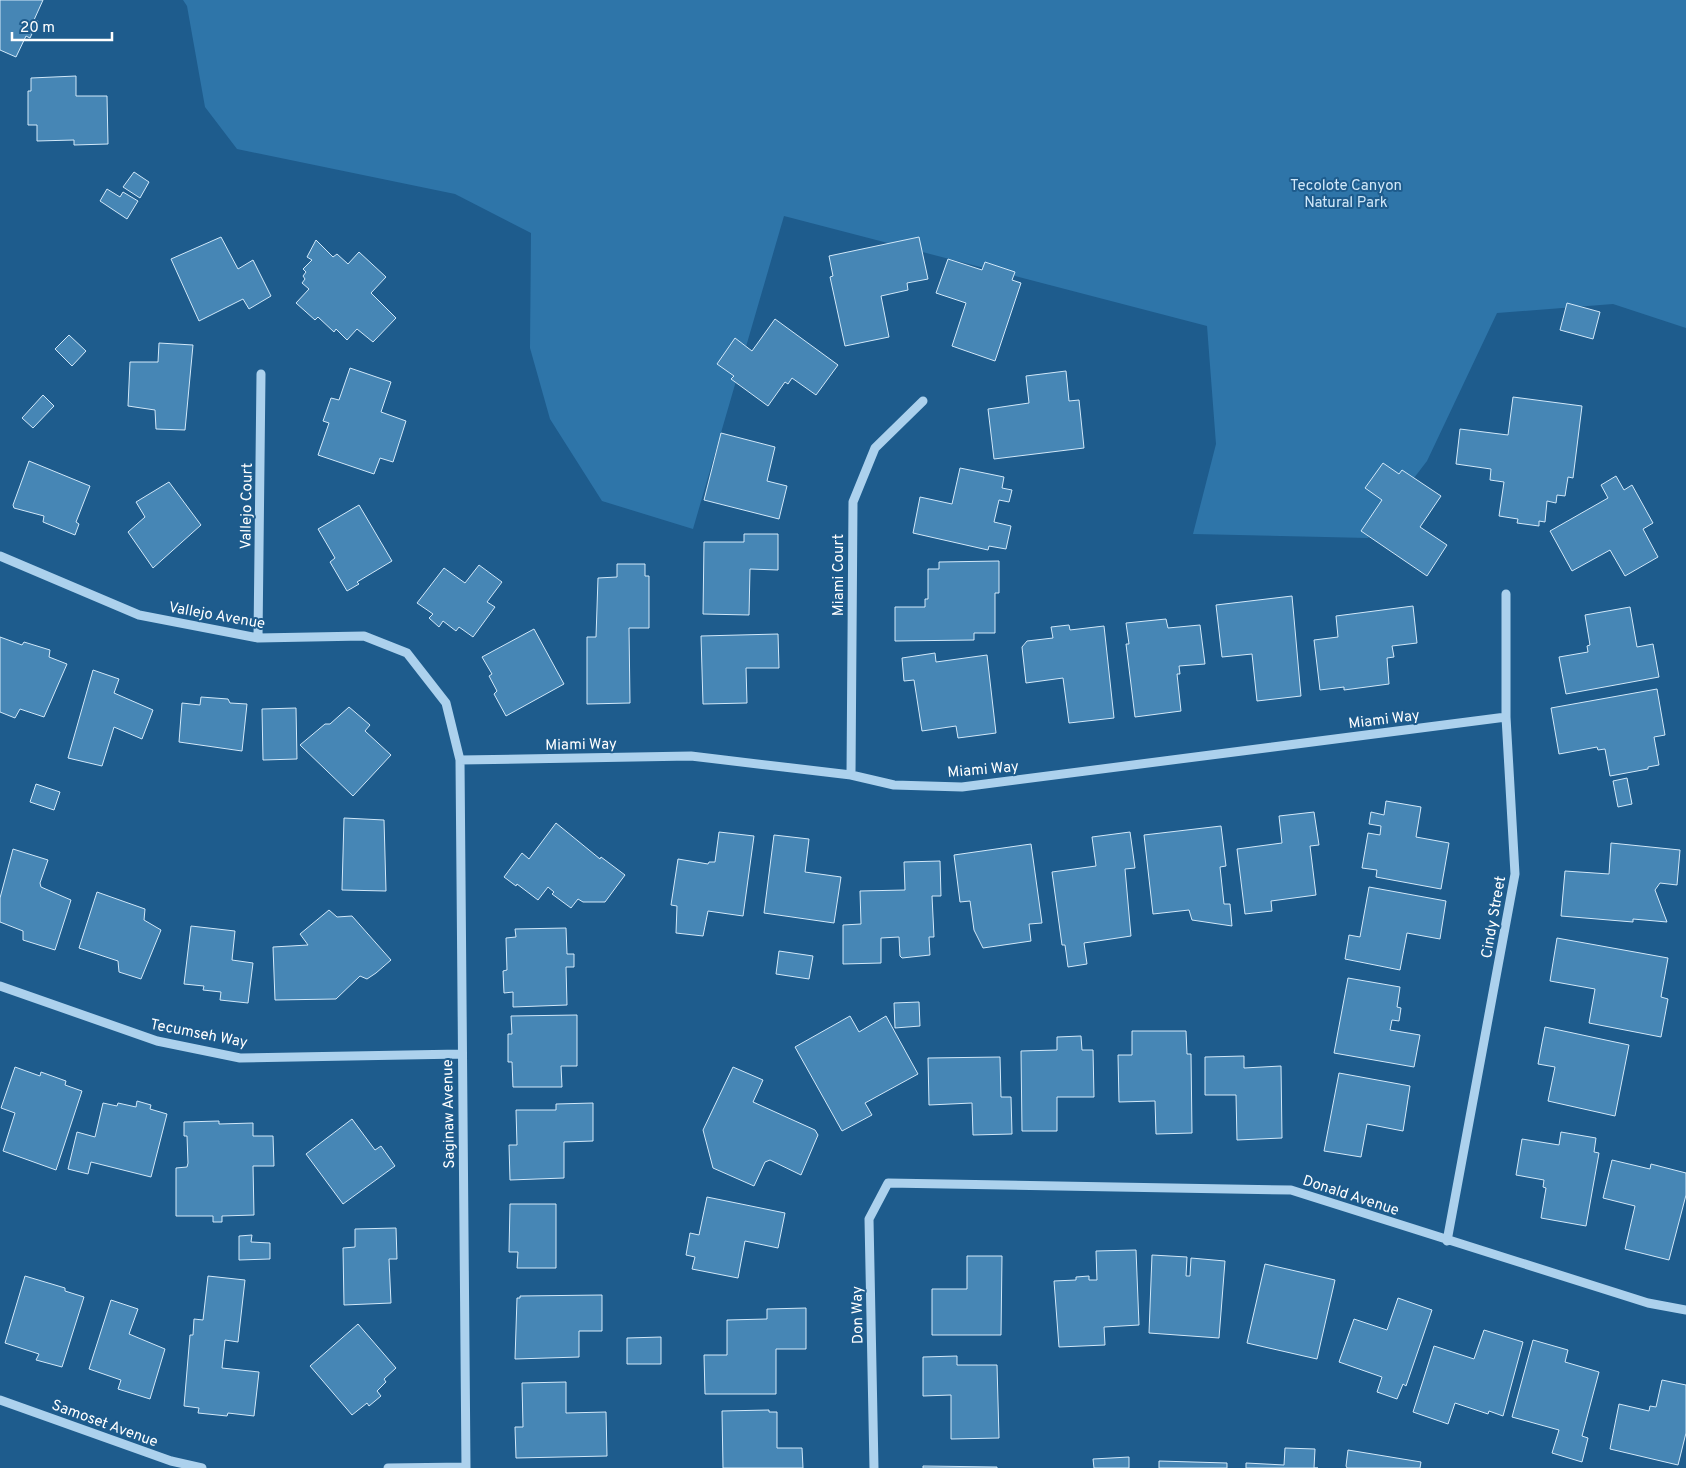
<svg xmlns="http://www.w3.org/2000/svg" width="1686" height="1468" font-family="Overpass,sans-serif">
<rect width="100%" height="100%" fill="#1e5c8d"/>
<path fill="#2e75a9" d="M183,0H1686V328L1613,304L1497,313L1427,461L1368,538L1193,534L1216,444L1207,326L784,216L693,529L602,501L550,419L530,348L531,233L455,194L237,149L205,107L187,6Z"/>
<path fill="#4686b5" stroke="#d1e8f9" d="M0,0H43L34,20L38,21L30,38L26,36L16,57L0,50Z
M76,76V96H107L108,144L74,145V140L37,141V125H28V91H31V78Z
M134,172L149,182L140,198L123,187Z
M107,189L120,197L123,192L138,201L127,219L100,201Z
M221,237L238,269L253,260L271,296L249,309L243,299L199,321L171,259Z
M919,237L928,279L907,283L908,290L881,296L889,337L845,346L830,277L833,276L829,256Z
M316,240L333,257L337,254L348,264L359,252L386,277L371,293L396,318L373,342L357,329L347,340L336,329L334,332L318,317L315,320L296,303L309,289L302,283L305,279L303,276L306,272L303,269L312,260L307,257Z
M948,259L982,270L985,262L1015,272L1012,280L1021,283L995,361L952,346L966,303L936,293Z
M1567,303L1600,312L1593,339L1560,330Z
M775,319L838,365L816,395L792,378L788,384L785,382L768,406L731,379L734,376L717,364L735,338L752,351Z
M69,335L86,351L72,366L55,349Z
M159,343L193,345L185,430L156,429L155,410L128,406L130,362H158Z
M350,368L391,382L381,412L406,421L393,462L380,458L374,474L318,455L329,423L323,421L331,398L339,400Z
M1066,371L1069,401L1079,400L1084,448L994,459L988,409L1029,403L1026,376Z
M43,395L54,406L33,428L22,418Z
M1513,397L1582,406L1573,478L1568,477L1565,496L1557,495L1556,503L1547,501L1545,522L1539,521V526L1517,523L1518,519L1499,516L1504,482L1490,480L1491,469L1456,464L1460,429L1508,435Z
M721,433L775,447L767,481L787,486L779,519L704,500Z
M29,461L90,486L76,522L79,524L75,535L43,522L44,516L14,508L13,505Z
M1383,463L1399,474L1402,470L1441,496L1420,527L1447,545L1427,576L1361,531L1382,500L1365,488Z
M960,468L1004,477L1002,488L1012,490L1009,502L999,500L994,522L1011,526L1006,549L989,546L988,550L913,533L920,497L952,504Z
M1616,476L1624,490L1632,485L1653,523L1643,529L1658,557L1625,576L1610,550L1572,571L1550,531L1608,498L1601,485Z
M169,482L201,525L153,568L128,532L145,517L136,502Z
M359,505L392,561L357,582L359,584L347,591L330,562L335,558L318,529Z
M744,534H778V570L750,569L749,615L703,614L704,542H744Z
M999,561V593H995V633H974V640L895,641V607H925V599H928V569H939V562Z
M617,564H645V576H649V628H629L630,703L587,704V637H596L598,578L617,577Z
M479,565L502,582L487,602L495,607L473,637L459,627L456,631L443,621L439,627L429,618L433,614L417,603L444,568L465,583Z
M1292,596L1301,696L1257,701L1252,654L1222,657L1216,605Z
M1413,606L1417,643L1392,646L1394,657L1387,658L1389,684L1344,690V687L1320,690L1314,640L1338,637L1336,616Z
M1630,607L1637,647L1653,644L1659,677L1566,694L1559,657L1588,652L1587,646L1590,645L1585,615Z
M1166,619L1168,628L1200,625L1205,664L1179,666L1180,674H1177L1181,711L1135,717L1126,644H1129L1126,623Z
M1069,625L1070,630L1104,626L1114,718L1069,723L1063,678L1026,683L1022,647L1027,641L1053,638L1051,627Z
M534,629L564,684L506,716L494,694L497,691L489,676L492,674L482,657Z
M778,634L779,668H746L747,703L703,704L701,636Z
M0,637L22,645L24,642L50,650L49,657L67,664L44,717L20,709L15,718L0,712Z
M935,653L936,662L987,655L996,733L958,738L956,726L922,731L914,680L904,681L902,658Z
M93,670L119,679L114,693L153,710L142,739L114,727L102,766L68,758Z
M1657,689L1665,735L1654,737L1659,765L1648,767V769L1610,776L1605,749L1598,750L1597,747L1559,754L1551,708Z
M201,697L228,699L230,703L247,704L242,751L179,742L182,703L200,705Z
M349,707L370,725L365,731L391,755L353,796L300,745L325,724H330Z
M296,708L297,759L263,760L262,709Z
M1627,778L1632,804L1618,807L1613,781Z
M36,784L60,792L54,810L30,802Z
M1386,801L1421,807L1416,837L1449,843L1441,889L1376,877L1377,870L1362,868L1368,833L1380,835L1381,826L1369,824L1371,812L1384,815Z
M1314,812L1319,845L1310,846L1316,895L1271,901L1272,911L1245,914L1237,849L1282,843L1279,816Z
M344,818L384,820L386,891L342,890Z
M556,823L600,859L601,857L625,875L605,902H583L578,899L571,908L552,894L554,892L548,887L538,900L517,884L516,886L504,877L522,853L529,859Z
M1221,826L1226,866L1220,867L1224,904H1230L1232,926L1192,920L1189,910L1153,914L1144,835Z
M719,832L754,836L743,916L708,911L703,936L676,933L677,906L671,905L678,859L708,864L709,862H715Z
M1130,832L1135,868L1125,869L1131,936L1084,943L1087,964L1068,967L1065,945H1062L1052,872L1096,866L1092,837Z
M774,835L809,839L805,872L841,877L834,923L764,913Z
M1611,843L1680,850L1677,885L1660,883L1655,890L1667,922L1633,919V922L1561,916L1565,871L1609,874Z
M1031,844L1042,923L1029,924L1031,941L983,948L974,930L970,901L960,902L954,855Z
M13,849L48,860L40,883L41,887L71,900L55,950L23,940V931L0,922V898Z
M940,861L941,896H932L934,937H929L930,955L902,958L900,956L899,937L881,938V963L843,964V925L861,924L860,891L905,890L904,862Z
M1369,887L1446,901L1440,939L1407,933L1400,970L1345,959L1349,935L1360,937Z
M97,892L145,909L144,920L161,930L141,979L119,972L118,961L79,948Z
M329,910L337,917L352,916L391,960L376,973L367,979L360,976L336,999L275,1000L273,947L308,945L300,934Z
M191,926L235,931L232,960L253,963L248,1003L220,1000L221,992L203,990L204,986L184,984Z
M566,928L567,954H574V967H566L567,1005L513,1007V992L504,993L503,971L507,970L506,938L516,937L515,929Z
M1557,938L1668,958L1661,997L1668,999L1661,1037L1589,1023L1595,989L1550,981Z
M779,951L813,956L809,979L776,974Z
M1348,978L1400,987L1397,1007L1401,1008L1399,1021L1392,1020L1390,1030L1420,1035L1414,1067L1334,1053Z
M919,1002L920,1026L895,1028L894,1003Z
M577,1015V1066H561L562,1087H513L512,1062H508V1034H512L511,1016Z
M850,1016L859,1032L886,1016L918,1074L865,1103L872,1115L842,1131L795,1047Z
M1545,1027L1629,1045L1615,1116L1548,1101L1555,1067L1538,1064Z
M1132,1031H1186L1187,1054H1191L1192,1133L1156,1134L1155,1101L1119,1102L1118,1055H1132Z
M1081,1036L1082,1050H1093L1094,1097H1057V1131H1022L1021,1051L1057,1050V1037Z
M1244,1056V1068L1281,1066L1282,1138L1237,1140L1236,1095H1205V1057Z
M1000,1057L1001,1097H1011L1012,1134L973,1135L972,1103L929,1105L928,1058Z
M15,1067L40,1076L41,1072L66,1081L65,1085L82,1091L56,1170L3,1151L15,1113L1,1108Z
M733,1067L763,1080L753,1102L815,1130L818,1135L801,1175L770,1160L765,1162L754,1186L713,1168L703,1130Z
M1339,1073L1410,1086L1403,1131L1367,1124L1361,1157L1324,1151Z
M137,1101L151,1105L150,1109L167,1114L151,1177L91,1162L88,1174L68,1169L77,1132L95,1137L103,1103L117,1106L118,1103L136,1107Z
M593,1103V1141L564,1142V1178L510,1180L509,1145H517L516,1110H556V1104Z
M352,1119L375,1150L381,1146L395,1166L343,1204L306,1154Z
M219,1121V1124L253,1123V1136H273L274,1166H253L254,1215L222,1216V1222H213V1216H176V1168L187,1167L188,1163L187,1136H184V1122Z
M1561,1132L1596,1138L1594,1152L1599,1153L1586,1226L1541,1218L1546,1188L1543,1187L1544,1180L1516,1175L1522,1139L1559,1145Z
M1612,1160L1650,1169L1651,1164L1686,1173V1195L1669,1260L1625,1249L1635,1206L1603,1198Z
M707,1197L785,1213L778,1248L745,1241L738,1278L692,1269L695,1257L686,1255L690,1233L699,1235Z
M510,1204H556V1268H517L518,1252H509Z
M396,1228L397,1259H389L391,1303L344,1305L343,1248L355,1247V1229Z
M252,1235L251,1242L270,1243V1259L239,1260V1236Z
M1136,1250L1139,1325L1104,1327L1105,1345L1059,1347L1054,1281L1076,1280V1277L1089,1276V1280H1097L1096,1251Z
M1152,1255L1187,1257L1186,1276H1190L1191,1258L1225,1261L1219,1338L1149,1333Z
M967,1256H1002L1001,1335H932V1289H967Z
M1265,1264L1335,1280L1317,1359L1247,1343Z
M25,1276L65,1288V1291L84,1297L62,1367L36,1360L39,1354L5,1343Z
M208,1276L245,1280L238,1342L225,1340L222,1368L259,1372L254,1416L228,1413L227,1416L198,1413L199,1408L184,1406L190,1335H193L194,1319L203,1320Z
M602,1295V1331H579V1357L515,1359L517,1298H520V1296Z
M1398,1298L1432,1310L1406,1386L1403,1384L1397,1399L1377,1392L1382,1377L1339,1362L1354,1319L1387,1330Z
M111,1300L138,1309L129,1334L165,1349L150,1399L118,1389L121,1380L89,1369Z
M806,1308V1349H776V1394H705L704,1355H727V1320L767,1319V1309Z
M358,1324L396,1368L384,1379L386,1382L377,1391L381,1396L369,1406L367,1403L352,1415L310,1366Z
M1484,1330L1523,1342L1503,1416L1489,1411L1488,1414L1455,1403L1448,1424L1413,1412L1434,1346L1474,1359Z
M661,1337V1364H627V1338Z
M1533,1340L1568,1350L1565,1362L1599,1372L1582,1436L1588,1438L1582,1462L1552,1453L1559,1430L1512,1417Z
M957,1356V1365H997L999,1438L951,1439V1395L923,1396V1357Z
M1662,1380L1686,1385V1433L1678,1465L1610,1449L1619,1404L1649,1411L1650,1406L1656,1407Z
M566,1382V1413L606,1412L607,1456L516,1458L515,1427H523L522,1383Z
M769,1410V1412H777V1448H802L803,1468H723L722,1411Z
M1285,1448L1315,1449L1314,1468H1318H1246V1463L1284,1465Z
M1348,1450L1421,1462L1420,1468H1347L1346,1466Z
M1129,1457V1468H1094L1093,1459Z
M1159,1461L1227,1463V1468H1159Z
M923,1466L997,1467V1468H923Z"/>
<g fill="none" stroke-linecap="round" stroke-linejoin="round">
<path stroke="#acd1ed" stroke-width="9" d="M0,556L139,615L258,638L364,636L407,653L446,703L460,760L466,1468
M258,638L261,374
M460,760L691,756L851,775L894,785L962,787L1506,717
M851,775L853,502L875,448L923,401
M0,986L157,1041L240,1058L461,1054
M1447,1241L1515,874L1506,717V594
M0,1400L171,1461L202,1468
M388,1468L466,1467
M874,1468L869,1219L888,1183L1291,1190L1648,1303L1686,1310"/>
</g>
<g text-anchor="middle" stroke-width="4" stroke-linejoin="round" paint-order="stroke">
<g font-size="15" fill="#d1e8f9" stroke="#1e5c8d">
<text x="1346" y="190">Tecolote Canyon<tspan x="1346" dy="17">Natural Park</tspan></text>
</g>
<g font-size="15" fill="#fff" stroke="#1e5c8d">
<text transform="translate(246 506) rotate(-89)" y="5">Vallejo Court</text>
<text transform="translate(838 575) rotate(-90)" y="5">Miami Court</text>
<text transform="translate(217 615) rotate(10)" y="5">Vallejo Avenue</text>
<text transform="translate(1384 719) rotate(-7)" y="5">Miami Way</text>
<text transform="translate(581 744) rotate(-1)" y="5">Miami Way</text>
<text transform="translate(983 769) rotate(-5)" y="5">Miami Way</text>
<text transform="translate(1493 917) rotate(-80)" y="5">Cindy Street</text>
<text transform="translate(199 1033) rotate(11)" y="5">Tecumseh Way</text>
<text transform="translate(448 1114) rotate(-91)" y="5">Saginaw Avenue</text>
<text transform="translate(1351 1195) rotate(18)" y="5">Donald Avenue</text>
<text transform="translate(857 1315) rotate(-91)" y="5">Don Way</text>
<text transform="translate(105 1423) rotate(20)" y="5">Samoset Avenue</text>
</g>
</g>
<path d="M12 32v8h100v-8" fill="none" stroke="#ffffff" stroke-width="2.5"/>
<text x="20" y="32" font-size="15" fill="#ffffff" stroke="#1e5c8d" stroke-width="4" paint-order="stroke">20 m</text>
</svg>
